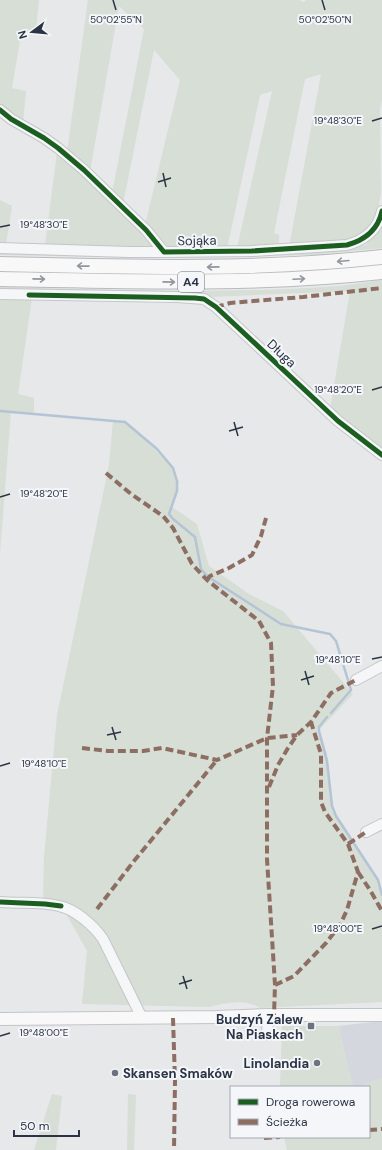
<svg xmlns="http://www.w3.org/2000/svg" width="382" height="1150" font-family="'DM Sans',sans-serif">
<rect width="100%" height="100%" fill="#e6e8ea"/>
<path fill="#d4d7dd" d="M382,1021V1078L359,1087H353L338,1026Z"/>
<path fill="#d6ded6" d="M0,0H39L36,30L22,29L12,88L26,91L23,122L0,107Z
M88,0H299L304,2L306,0H382V100L380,109L381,192L378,210L373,223L364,233L355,240L289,247L321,74L305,79L274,233L279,235V247L237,248L272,91L260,95L227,249L170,247L159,242L145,225L180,80L154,50L123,204L112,193L144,29L119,6L90,172L67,152Z
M57,152L78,169L144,233L152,244L151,247L147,250L45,246Z
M0,200L12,206L6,245L0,244Z
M382,220V248L310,255L160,258L0,255V251L312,252L366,245L376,232Z
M382,280V450L330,409L350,291L210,297L0,292V287C108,290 217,294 325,287C344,286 363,283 382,280Z
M0,298H32L18,394L34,398V413L11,411L0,554Z
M113,420L125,421L170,464L179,482L172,507L197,524L209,566L249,594L283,611L353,694L319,730L327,753L332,811L379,882L382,891V1002L260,1008C245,998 225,1003 208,1007L82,1004L87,951L64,910L62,901L43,900L44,857L57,715L109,465Z
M282,1026H338L353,1087H280Z
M382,1078V1150H287L284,1137H369V1087H359Z
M52,1094L62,1096L56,1150H34Z
M128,1094L136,1095L134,1150H127Z"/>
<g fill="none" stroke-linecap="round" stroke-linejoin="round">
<path stroke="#b4c4d5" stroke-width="2.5" d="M0,411L125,422L157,449L173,468L177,481V491L169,514L173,519L195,537L201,569L208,577
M210,578L281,624L330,634L336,641L351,690L331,713
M327,717L319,727V731L327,761L332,806L336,816L378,880L382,895"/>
<defs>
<path id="minor" d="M0,110L11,119L44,138L58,148L84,170L146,230L164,252L252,251L347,245C365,240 378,230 382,211
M0,248L129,252H164
M0,294L177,297L204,299L216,307L338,421L382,455
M356,680L382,666
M366,832L382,824
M0,902C19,904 40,901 59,906C75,909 94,926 103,939L142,1018
M267,1035L268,1015"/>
<path id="major" d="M0,1019L217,1017L268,1015H382"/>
<path id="highway" d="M0,264C127,267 255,271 382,257
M0,279C128,281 255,286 382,272"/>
</defs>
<use href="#minor" stroke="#c4c6c8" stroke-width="12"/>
<use href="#major" stroke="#c2c5c8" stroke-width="14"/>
<use href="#highway" stroke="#b8bbbf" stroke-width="16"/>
<use href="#minor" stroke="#f5f6f7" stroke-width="10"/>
<use href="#major" stroke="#f8f8f8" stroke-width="12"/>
<use href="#highway" stroke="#f8f8f8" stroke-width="14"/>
<path stroke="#8d6e63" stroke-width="4" stroke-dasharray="8 4" stroke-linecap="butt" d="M216,307L230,303L303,297L382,288
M106,473L131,494L163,516L173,528L192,564L207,580L259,621L271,643L273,686L267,738V859L275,985L274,1015
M207,580L210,576L229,568L252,555L261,536L266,518
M82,748L108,751H143L162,748L217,760L267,738L297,735
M269,787L278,765L288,748L297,735L311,722L331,693L356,680
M348,844L366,832
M358,872L370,890L382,911
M97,909L134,861L217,760
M275,985L294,976L326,943L340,925L347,910L358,872L348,844L325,812L321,802V754L311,722
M173,1018L175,1081L174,1150
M369,1130L382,1129
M264,1138L280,1137"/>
<defs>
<path id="cycleway" d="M0,110L11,119L44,138L58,148L84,170L146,230L164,252L252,251L347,245C365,240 378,230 382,211
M29,295L195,298L204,299L216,307L338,421L382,455
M0,902L45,904L61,906"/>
</defs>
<use href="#cycleway" stroke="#f4f6f9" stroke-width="8"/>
<use href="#cycleway" stroke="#1b5e20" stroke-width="5"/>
</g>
<defs><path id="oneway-shaft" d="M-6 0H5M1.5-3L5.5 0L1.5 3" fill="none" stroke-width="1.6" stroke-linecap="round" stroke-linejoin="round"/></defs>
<g stroke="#92969e">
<use href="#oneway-shaft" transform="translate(343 261) rotate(175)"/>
<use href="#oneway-shaft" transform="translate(83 266) rotate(-179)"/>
<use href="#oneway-shaft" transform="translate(213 267) rotate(179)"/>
<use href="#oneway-shaft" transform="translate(39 279) rotate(1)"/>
<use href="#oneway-shaft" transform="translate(299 279) rotate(-3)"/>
<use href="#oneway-shaft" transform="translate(169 282) rotate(1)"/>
</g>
<path fill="none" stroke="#2b3445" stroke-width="1.5" d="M113,0L116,10M322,0L325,10M372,121L382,118M163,173L166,187M158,182L171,178M0,227L10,225M372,390L382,387M234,422L238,436M229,431L243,427M0,497L10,494M372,659L382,657M305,671L309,685M301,680L314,676M112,727L116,740M107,735L121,732M0,766L10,763M372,929L382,926M183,976L187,989M179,984L192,980M0,1036L10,1033"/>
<g fill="#6c737f" stroke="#f4f6f9" stroke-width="1.5">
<rect x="307" y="1022" width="8" height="8" rx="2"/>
<circle cx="317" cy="1063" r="4"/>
<circle cx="115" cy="1073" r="4"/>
</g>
<g text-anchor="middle" stroke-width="4" stroke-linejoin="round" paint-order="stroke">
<rect fill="#f4f6f9" stroke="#676e7b" stroke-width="1" x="178" y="272" width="26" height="20" rx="3"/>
<g font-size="12" font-weight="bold" fill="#2b3445">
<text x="191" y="286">A4</text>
</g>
<g font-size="13" fill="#2b3445" stroke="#f4f6f9">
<text transform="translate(197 240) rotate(-1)" y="5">Sojąka</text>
<text transform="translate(282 353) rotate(43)" y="5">Długa</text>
</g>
<g font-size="13" font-weight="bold" fill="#2b3445" stroke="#f4f6f9" text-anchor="end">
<text x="303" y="1024">Budzyń Zalew<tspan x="303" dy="15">Na Piaskach</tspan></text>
<text x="309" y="1068">Linolandia</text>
<text x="123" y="1078" text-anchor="start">Skansen Smaków</text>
</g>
</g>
<g font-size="10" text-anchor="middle" fill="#2b3445" stroke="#f4f6f9" stroke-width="4" stroke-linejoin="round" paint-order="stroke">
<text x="116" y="23">50°02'55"N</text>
<text x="325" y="23">50°02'50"N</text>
<text x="338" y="124">19°48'30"E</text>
<text x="44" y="228">19°48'30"E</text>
<text x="338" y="393">19°48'20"E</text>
<text x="44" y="497">19°48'20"E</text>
<text x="338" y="663">19°48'10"E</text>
<text x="44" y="767">19°48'10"E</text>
<text x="338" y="932">19°48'00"E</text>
<text x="44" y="1036">19°48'00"E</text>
</g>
<rect x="230" y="1086" width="140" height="52" fill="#f4f6f9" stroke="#a4a8b1"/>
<rect x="238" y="1099" width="20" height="6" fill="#1b5e20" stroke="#a4a8b1"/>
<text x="266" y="1106" font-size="12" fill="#2b3445">Droga rowerowa</text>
<rect x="238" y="1119" width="20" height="6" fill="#8d6e63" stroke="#a4a8b1"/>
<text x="266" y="1126" font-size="12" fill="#2b3445">Ścieżka</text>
<g transform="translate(32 32) rotate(254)" stroke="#f4f6f9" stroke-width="3" paint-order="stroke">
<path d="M0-3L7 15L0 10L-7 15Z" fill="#2b3445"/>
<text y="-6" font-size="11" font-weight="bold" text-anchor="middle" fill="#2b3445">N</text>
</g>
<path d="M14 1130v6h65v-6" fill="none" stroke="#2b3445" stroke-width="2"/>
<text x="20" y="1130" font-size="12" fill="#2b3445" stroke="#f4f6f9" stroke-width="3" paint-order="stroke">50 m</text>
</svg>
